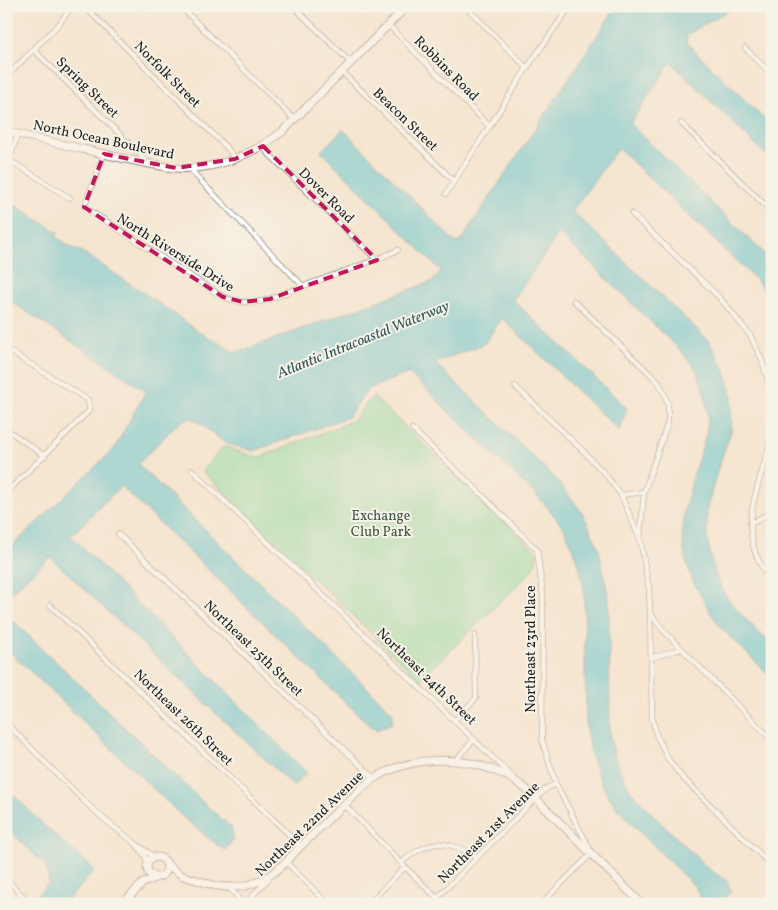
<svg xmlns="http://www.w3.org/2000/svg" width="778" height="910" font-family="Vollkorn,serif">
<rect width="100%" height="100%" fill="#f7f3e8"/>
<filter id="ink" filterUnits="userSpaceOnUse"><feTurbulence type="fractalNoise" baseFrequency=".02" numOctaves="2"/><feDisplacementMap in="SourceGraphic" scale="10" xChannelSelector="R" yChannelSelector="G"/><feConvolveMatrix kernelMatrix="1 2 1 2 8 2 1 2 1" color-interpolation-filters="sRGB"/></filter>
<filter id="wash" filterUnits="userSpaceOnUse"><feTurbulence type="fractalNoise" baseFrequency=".0096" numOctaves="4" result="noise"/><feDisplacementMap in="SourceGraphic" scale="20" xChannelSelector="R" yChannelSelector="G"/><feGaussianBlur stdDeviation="1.12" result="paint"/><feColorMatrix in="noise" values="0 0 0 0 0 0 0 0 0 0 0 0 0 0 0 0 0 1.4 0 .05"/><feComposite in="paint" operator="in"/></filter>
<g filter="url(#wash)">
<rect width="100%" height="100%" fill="#f5e6d1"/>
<path fill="#85dda2" stroke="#507c5f" d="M373,396L538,553L533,570L420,680L202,471L224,446L258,458L352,421Z"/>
<path fill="#59c5d1" stroke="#3a7076" d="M617,6H736L688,34L686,39L687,43L772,127V161L671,62L630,124L772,261V299L753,277L618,148L572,211L709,341L724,368L732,394L731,432L718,468L707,508V536L710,555L716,576L726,597L740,613L772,645V678L722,629L711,613L693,582L685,558L682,536L684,512L694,473L706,435L708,417L705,394L697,371L681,351L559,233L513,300L627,408L619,431L502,318L484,344L435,363L553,476L582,512L598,546L609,599L610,738L617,765L630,790L656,818L710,870L727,881L731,891L719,904H705L703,902L695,887L618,810L603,787L592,760L586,730L584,589L578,560L564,528L543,502L409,373L368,389L348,417L254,451L225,443L200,423L191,418L183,420L174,427L138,464L393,713L392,723L377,730L368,724L121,486L71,536L307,773L293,786L50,557L6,597V552L114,449L146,391L6,298V213L15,205L59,233L56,237L78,251L79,250L147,295L198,331L236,353L433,281L441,271L321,151L343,129L455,242H460Z
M6,614L207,806L232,828L233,840L225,850L217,845L184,818L6,648Z
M6,787L46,827L95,870L64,904H28L49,883L46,866L6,827Z"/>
</g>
<g filter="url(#ink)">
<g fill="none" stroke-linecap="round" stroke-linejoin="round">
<defs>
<path id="street" d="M84,6L228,149L235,159
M180,6L295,120
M293,6L351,63
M465,6L527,68
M388,25L490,127
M745,48L772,75
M34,50L138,152L146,162
M342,72L454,181
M6,77L59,24L72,6
M681,123L772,212
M263,146L267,152L377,260
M104,154L84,207L223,297C234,301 245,304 257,302C273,300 288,291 304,286C336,274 368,264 398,250
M6,158L70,198
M9,160L18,134
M190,168L197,177L303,286
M446,194L527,68L570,6
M632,214L719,297L750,335L762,360L772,395
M574,301L647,371L659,383L665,395L668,405V422L644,492L640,538L649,589L650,613L664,631L772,740
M6,349L88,400L90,410L6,493
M515,386L583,451L605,474L621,495L639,537
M772,424C771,431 771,439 769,447C756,496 734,536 772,581
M6,429L45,456
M412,429L475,488L537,550L543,596L542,740L556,784L592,853L541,904
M192,470L513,777
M621,495L644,492
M750,524L772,512
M118,534L374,778
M50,605L301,846
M650,613L652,717L656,734L668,759L681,776L772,866
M651,658L681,649
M455,720L476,698L475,635
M6,723L85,802L105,820L136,844
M456,760L474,739
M344,804L405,867L443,904
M286,862L328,904
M401,863C430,838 445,839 477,857
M148,864L145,856L136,844L150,854L158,858
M6,879L31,904
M229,888C234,892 239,897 240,904
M437,898L536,798L547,788L556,784
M245,904L269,878
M368,904L405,867"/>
<path id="secondary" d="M6,131C37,139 69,146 100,153C125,159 150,165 175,168C214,171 251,155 282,132L407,6
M147 867a10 10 0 1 1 20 0a10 10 0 1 1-20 0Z
M166,863C171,867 176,872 181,875C189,878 198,880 206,883C237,893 264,884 286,862C292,856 296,850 302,845C319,828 337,811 355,795C361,789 367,782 375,778C413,755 463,755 503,774C511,778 518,783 525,788L642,904
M122,904L143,883L157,877"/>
</defs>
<use href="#street" stroke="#888176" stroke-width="6"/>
<use href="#secondary" stroke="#888176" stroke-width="9"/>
<use href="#street" stroke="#fff" stroke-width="4.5"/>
<use href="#secondary" stroke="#fff" stroke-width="7"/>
</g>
</g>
<path d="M0 0H778V910H0ZM263,146L377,260L270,299L243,302L223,297L84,207L104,154L176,168L235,159Z" fill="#f5e6d1" fill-opacity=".55" fill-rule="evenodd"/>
<path fill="none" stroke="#c2185b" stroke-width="4" stroke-dasharray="10 6" stroke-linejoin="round" d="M263,146L377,260L270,299L243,302L223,297L84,207L104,154L176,168L235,159Z"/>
<g text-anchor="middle" stroke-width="4" stroke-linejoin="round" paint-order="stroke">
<g font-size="14" fill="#1c1c1c" stroke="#f7f3e8">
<text transform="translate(447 68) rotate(45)" y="5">Robbins Road</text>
<text transform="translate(168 74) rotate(45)" y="5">Norfolk Street</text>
<text transform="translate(88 87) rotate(44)" y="5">Spring Street</text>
<text transform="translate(406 119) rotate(44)" y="5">Beacon Street</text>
<text transform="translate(104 139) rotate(12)" y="5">North Ocean Boulevard</text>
<text transform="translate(327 195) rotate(45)" y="5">Dover Road</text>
<text transform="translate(176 252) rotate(32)" y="5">North Riverside Drive</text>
<text transform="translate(254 648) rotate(44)" y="5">Northeast 25th Street</text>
<text transform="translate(530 649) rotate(-90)" y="5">Northeast 23rd Place</text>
<text transform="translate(427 676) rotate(44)" y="5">Northeast 24th Street</text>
<text transform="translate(184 717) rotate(44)" y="5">Northeast 26th Street</text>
<text transform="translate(309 823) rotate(-44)" y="5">Northeast 22nd Avenue</text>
<text transform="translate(488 832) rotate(-45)" y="5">Northeast 21st Avenue</text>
</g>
<g font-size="14" fill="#3c5644" stroke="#f7f3e8">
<text x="381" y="520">Exchange<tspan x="381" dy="16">Club Park</tspan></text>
</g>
<g font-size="15" font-style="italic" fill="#31575b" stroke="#f7f3e8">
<text transform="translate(363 339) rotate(-22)" y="5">Atlantic Intracoastal Waterway</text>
</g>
</g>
<rect width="778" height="910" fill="none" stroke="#f7f3e8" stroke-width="25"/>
</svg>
